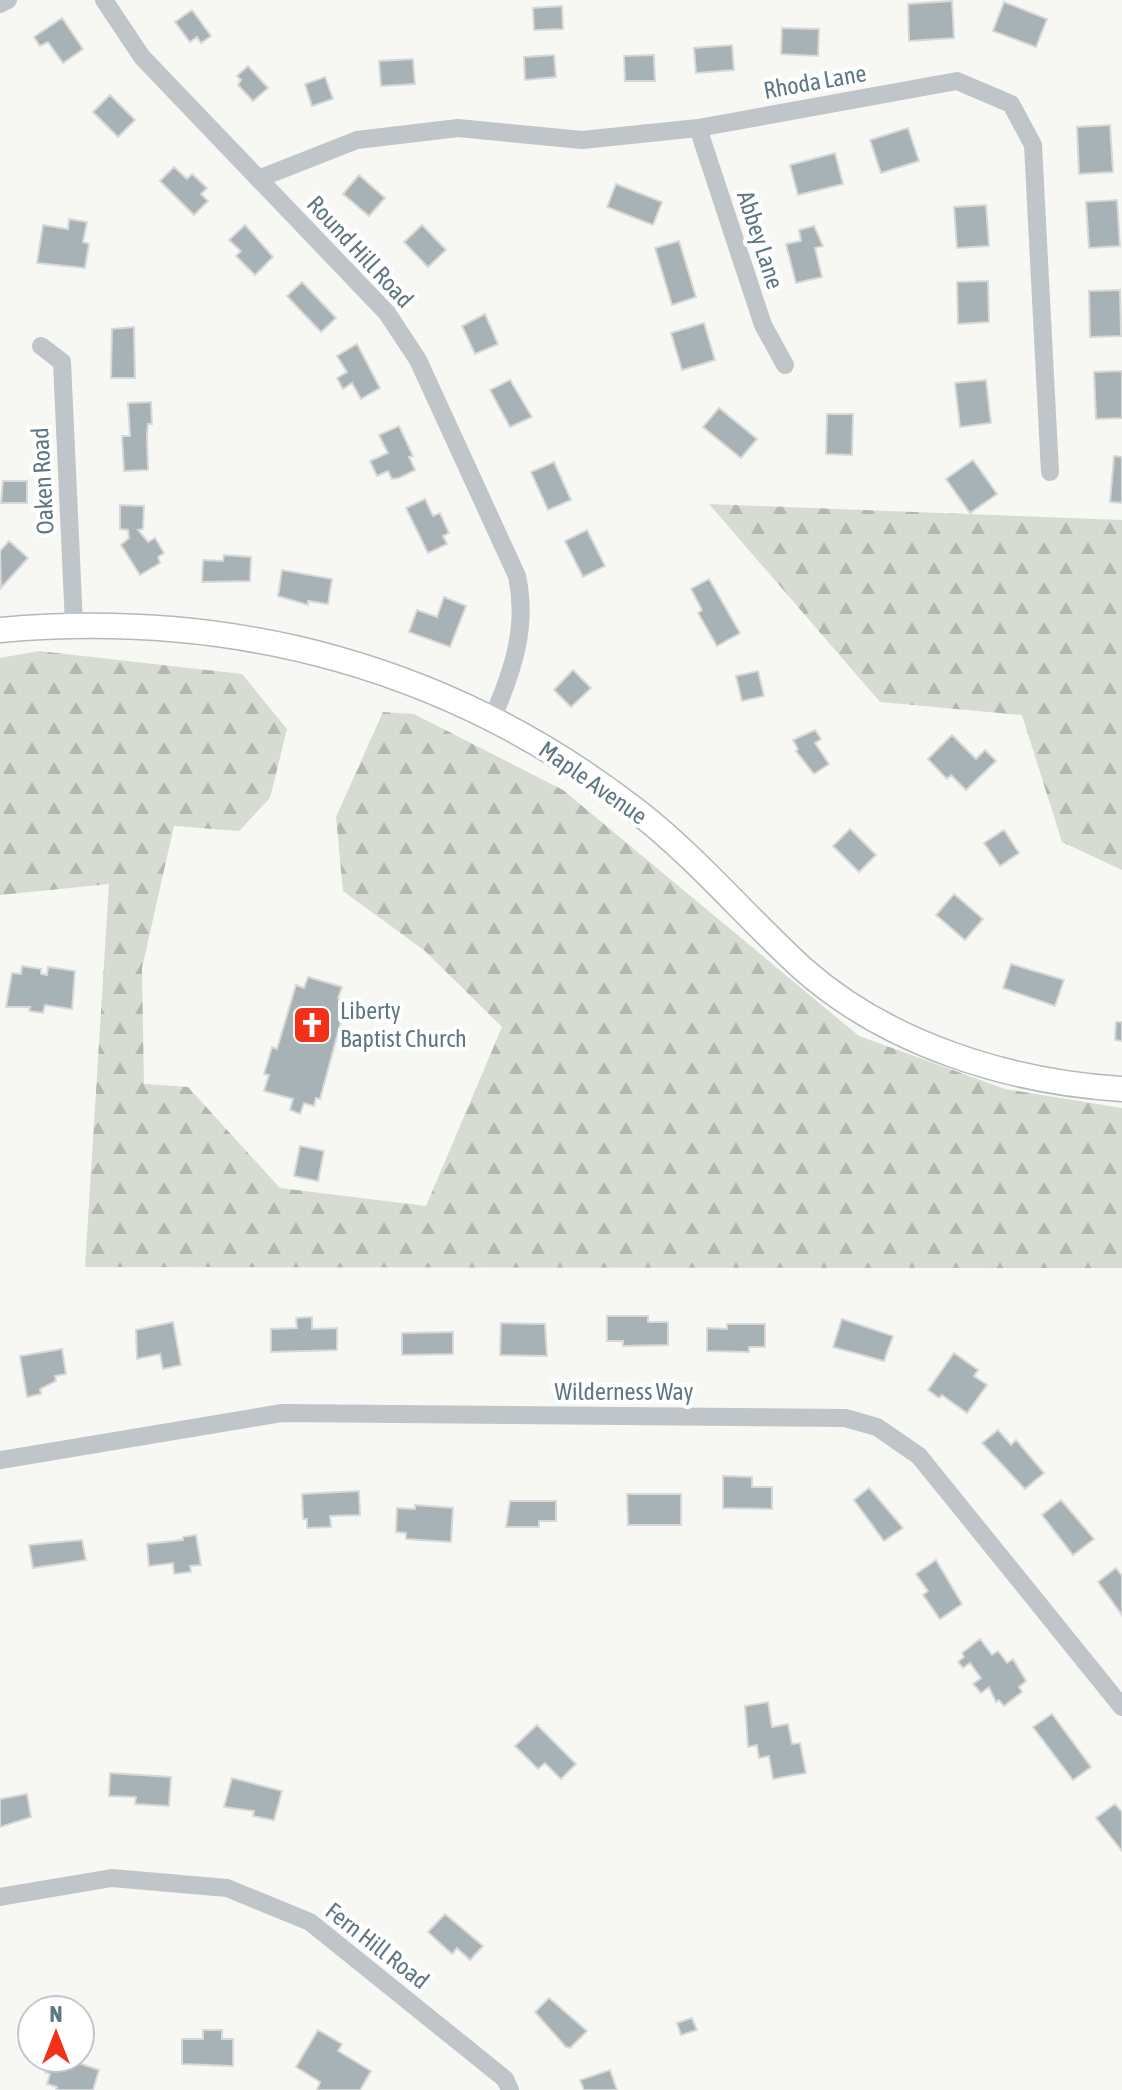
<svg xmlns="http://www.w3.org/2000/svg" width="1122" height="2090" font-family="'Asap Condensed',sans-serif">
<defs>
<pattern id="forest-firs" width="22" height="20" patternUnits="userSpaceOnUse" patternTransform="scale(2)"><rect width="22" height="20" fill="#d7dcd2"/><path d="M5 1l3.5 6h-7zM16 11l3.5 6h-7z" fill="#b2b7b0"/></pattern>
</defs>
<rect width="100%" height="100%" fill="#f7f7f3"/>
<path fill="url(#forest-firs)" d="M709,504L1122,520V870L1062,842L1022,715L880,702Z
M39,651L242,674L287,729L270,798L239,831L174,826L142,968L144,1084L188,1087L280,1188L426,1206L502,1027L425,951L343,891L336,817L383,712L414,714L563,790L859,1036L1005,1089L1122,1108V1268L85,1267L109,884L0,895V658Z"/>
<path fill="#a6b2b6" stroke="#d9d8d6" stroke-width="2" d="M952,1L954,38L909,41L908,4Z
M1004,2L1047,19L1036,47L993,31Z
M562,6L563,29L534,30L533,8Z
M192,10L211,36L201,43L197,37L190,42L175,22Z
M62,18L83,49L63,63L48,42L40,46L34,37Z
M782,28L819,29L818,56L781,54Z
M732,45L734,70L696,73L694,48Z
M554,55L556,77L525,80L524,57Z
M654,55L655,81H625L624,56Z
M413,59L415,84L381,86L379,61Z
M248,66L268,88L253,101L238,85L241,80L237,76Z
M325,77L333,99L312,106L305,84Z
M110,95L135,120L118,137L93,112Z
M1110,125L1113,172L1079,174L1077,127Z
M908,128L919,161L881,173L870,140Z
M835,153L843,184L798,195L790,165Z
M174,167L187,179L192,174L207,188L201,194L208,201L194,215L160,181Z
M359,175L385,198L369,216L343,194Z
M616,184L662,202L653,225L607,207Z
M1117,200L1120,246L1089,248L1086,202Z
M986,205L989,246L957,248L954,207Z
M69,219L87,222L83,242L89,244L85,268L37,263L43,225L68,229Z
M245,225L273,257L255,275L236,256L241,251L229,240Z
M422,225L446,250L428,267L404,242Z
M814,226L823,246L815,248L822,277L796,283L786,244L801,241L799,230Z
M679,241L696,297L672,305L655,248Z
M988,281L989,322L958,324L957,282Z
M302,282L336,318L321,332L287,296Z
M1120,290L1121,336L1090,337L1089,291Z
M485,314L498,344L475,354L462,326Z
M704,323L715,360L682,370L671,333Z
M134,327L135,378H111L112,329Z
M357,344L380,388L361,399L352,383L343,389L337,378L347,372L337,356Z
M1122,371V418L1096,419L1094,372Z
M510,380L532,417L510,427L490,390Z
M986,380L991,423L960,427L955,383Z
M151,402L152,424H148L147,436L148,470L124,471L122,436H130L128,403Z
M719,408L757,439L741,458L703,427Z
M827,414H853L852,455L826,454Z
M399,426L413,456L409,457L415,470L399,478L392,479L388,471L377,476L370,461L388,453L379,435Z
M1114,456L1122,457V503L1110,502Z
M973,460L997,494L970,513L946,479Z
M554,462L571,500L548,510L531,472Z
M3,481H27V503H1Z
M425,499L433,516L440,513L449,533L443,536L447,544L428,553L406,508Z
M120,505L144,506L143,529L138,530L148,542L155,538L164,553L158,557L160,563L140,575L121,545L129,538L128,530L120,529Z
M587,530L605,566L583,577L565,541Z
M9,541L28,558L1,588L0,551Z
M224,555L251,557L250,581L202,582L203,560L223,561Z
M282,570L332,579L328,604L308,601V605L278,596Z
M709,579L740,633L717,646L698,613L702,610L691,589Z
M444,597L466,606L450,647L409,632L417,610L437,617Z
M573,670L591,688L571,707L554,690Z
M758,671L764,696L742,701L736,676Z
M815,730L821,739L815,743L829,764L814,774L796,751L798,749L793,740Z
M952,735L976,759L985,750L996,761L966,790L951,775L947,779L928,759Z
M850,829L876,855L859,872L833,846Z
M1004,830L1019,853L1000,866L984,843Z
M954,894L983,919L965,940L936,915Z
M1011,964L1064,980L1055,1006L1003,988Z
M22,966L41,969V974L47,975L48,967L75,971L72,1009L45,1005L43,1013L29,1011L30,1007H6L12,973L21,974Z
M308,977L342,987L338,998L346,1003L320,1099L316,1098L314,1106L304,1103L300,1114L290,1110L293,1099L264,1091L269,1075L264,1074L272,1047L277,1049L296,985L304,988Z
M1116,1022H1122V1041L1115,1040Z
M300,1146L324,1151L318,1181L294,1176Z
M607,1316H648V1322H668V1345L623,1346V1341H607Z
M312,1317V1329L337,1328V1350L271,1352V1329L297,1328L296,1318Z
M842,1319L893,1336L884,1361L833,1347Z
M173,1322L181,1365L163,1369L160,1354L137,1359L136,1330Z
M501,1323L545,1324L547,1356L500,1355Z
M727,1324H765V1347H749V1352L707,1351V1328L727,1329Z
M453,1332V1354L402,1355V1333Z
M62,1349L66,1374L55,1376L56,1381L40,1389L41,1394L27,1397L20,1356Z
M954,1353L978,1370L974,1376L987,1385L967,1413L942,1395L939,1398L928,1390Z
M998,1430L1011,1445L1016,1440L1044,1473L1025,1489L982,1443Z
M723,1476L752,1477V1487H772V1509L723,1508Z
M869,1488L903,1528L884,1541L854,1500Z
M359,1491L360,1515L330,1516L331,1527L307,1528V1519H303L302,1494Z
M627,1494H681V1525H628Z
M1061,1500L1094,1539L1073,1555L1042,1515Z
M510,1501H556V1521H539V1527H506Z
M415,1505L453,1508L451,1542L406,1539V1533L396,1532L397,1508L415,1509Z
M196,1535L201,1565L190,1566L191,1572L174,1574L173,1563L149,1566L147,1544L183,1540V1537Z
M82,1540L86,1560L33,1568L29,1545Z
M936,1560L962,1604L940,1619L923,1595L928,1591L916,1574Z
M1116,1568L1122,1576V1615L1098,1582Z
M980,1639L992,1655L998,1651L1007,1663L1013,1659L1026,1681L1019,1687L1022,1692L1004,1706L999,1700L996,1702L989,1687L981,1693L973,1684L981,1678L970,1663L963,1668L958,1662L964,1657L962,1653Z
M768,1702L772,1727L788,1724L792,1744L800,1743L806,1773L773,1779L769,1756L759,1758L757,1745L748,1747L745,1706Z
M1052,1714L1091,1767L1073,1780L1033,1727Z
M537,1725L576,1764L561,1779L545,1763L538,1769L515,1746Z
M110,1773L171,1777L169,1806L135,1804L136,1797L109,1796Z
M232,1778L282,1791L274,1820L253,1816L254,1811L224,1807Z
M27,1794L31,1817L0,1827V1799Z
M1115,1804L1122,1812V1851L1096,1818Z
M445,1914L483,1946L470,1960L457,1948L452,1954L428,1932Z
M549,1998L587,2031L570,2048L566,2047L535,2012Z
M692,2018L697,2030L681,2035L677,2023Z
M203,2030H222V2039H233V2066L182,2064V2039H203Z
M318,2030L342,2044L338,2051L371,2071L360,2090H317L320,2082L296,2067Z
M49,2058H73L75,2062L99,2070L93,2090H56L57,2087L47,2084L50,2074L45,2072Z
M610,2070L617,2090H584L580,2080Z"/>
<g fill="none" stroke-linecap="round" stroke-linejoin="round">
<defs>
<path id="major" d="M0,630C234,609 452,667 638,812C698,859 747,918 803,969C889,1045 1010,1082 1122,1089"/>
</defs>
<use href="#major" stroke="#b2b9bc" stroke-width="27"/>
<path stroke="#bfc5c8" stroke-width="18" d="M104,0L142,57L387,313L418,360L517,576C528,627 513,670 493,717
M0,4L8,0
M698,128L763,325L785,365
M258,179L357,140L458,128L582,140L698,128L957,81L1011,104L1033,145L1050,472
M41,346L62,362L74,624
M0,1460L282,1413L845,1418L877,1427L919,1456L1122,1707
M0,1897L112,1878L227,1888L310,1922L505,2079L510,2090"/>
<use href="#major" stroke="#fff" stroke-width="24"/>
</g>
<defs>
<symbol id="church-square" viewBox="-11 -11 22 22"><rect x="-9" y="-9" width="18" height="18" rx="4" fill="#f33018" stroke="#fff"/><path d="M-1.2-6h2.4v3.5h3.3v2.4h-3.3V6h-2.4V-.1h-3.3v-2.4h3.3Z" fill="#fff"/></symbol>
</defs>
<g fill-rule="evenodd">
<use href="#church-square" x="290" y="1003" width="44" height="44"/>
</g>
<g text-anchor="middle" stroke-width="8" stroke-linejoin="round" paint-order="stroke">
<g font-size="24" fill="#5f7781" stroke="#fff">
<text transform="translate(815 82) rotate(-10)" y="8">Rhoda Lane</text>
<text transform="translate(760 240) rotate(72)" y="8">Abbey Lane</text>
<text transform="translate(360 252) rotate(47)" y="8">Round Hill Road</text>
<text transform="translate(43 481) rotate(-93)" y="8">Oaken Road</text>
<text transform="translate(593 783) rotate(35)" y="8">Maple Avenue</text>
<text x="624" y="1400">Wilderness Way</text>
<text transform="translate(377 1946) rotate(38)" y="8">Fern Hill Road</text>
</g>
<g font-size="24" fill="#5f7781" stroke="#fff" text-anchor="start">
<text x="340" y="1019">Liberty<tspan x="340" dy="28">Baptist Church</tspan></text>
</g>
</g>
<g transform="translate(56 2034)"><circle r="38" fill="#ffffff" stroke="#bfc9cd" stroke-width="2"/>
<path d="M0-6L14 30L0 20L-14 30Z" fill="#f33018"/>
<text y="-12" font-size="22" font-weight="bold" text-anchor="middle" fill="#5f7781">N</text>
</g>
</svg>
